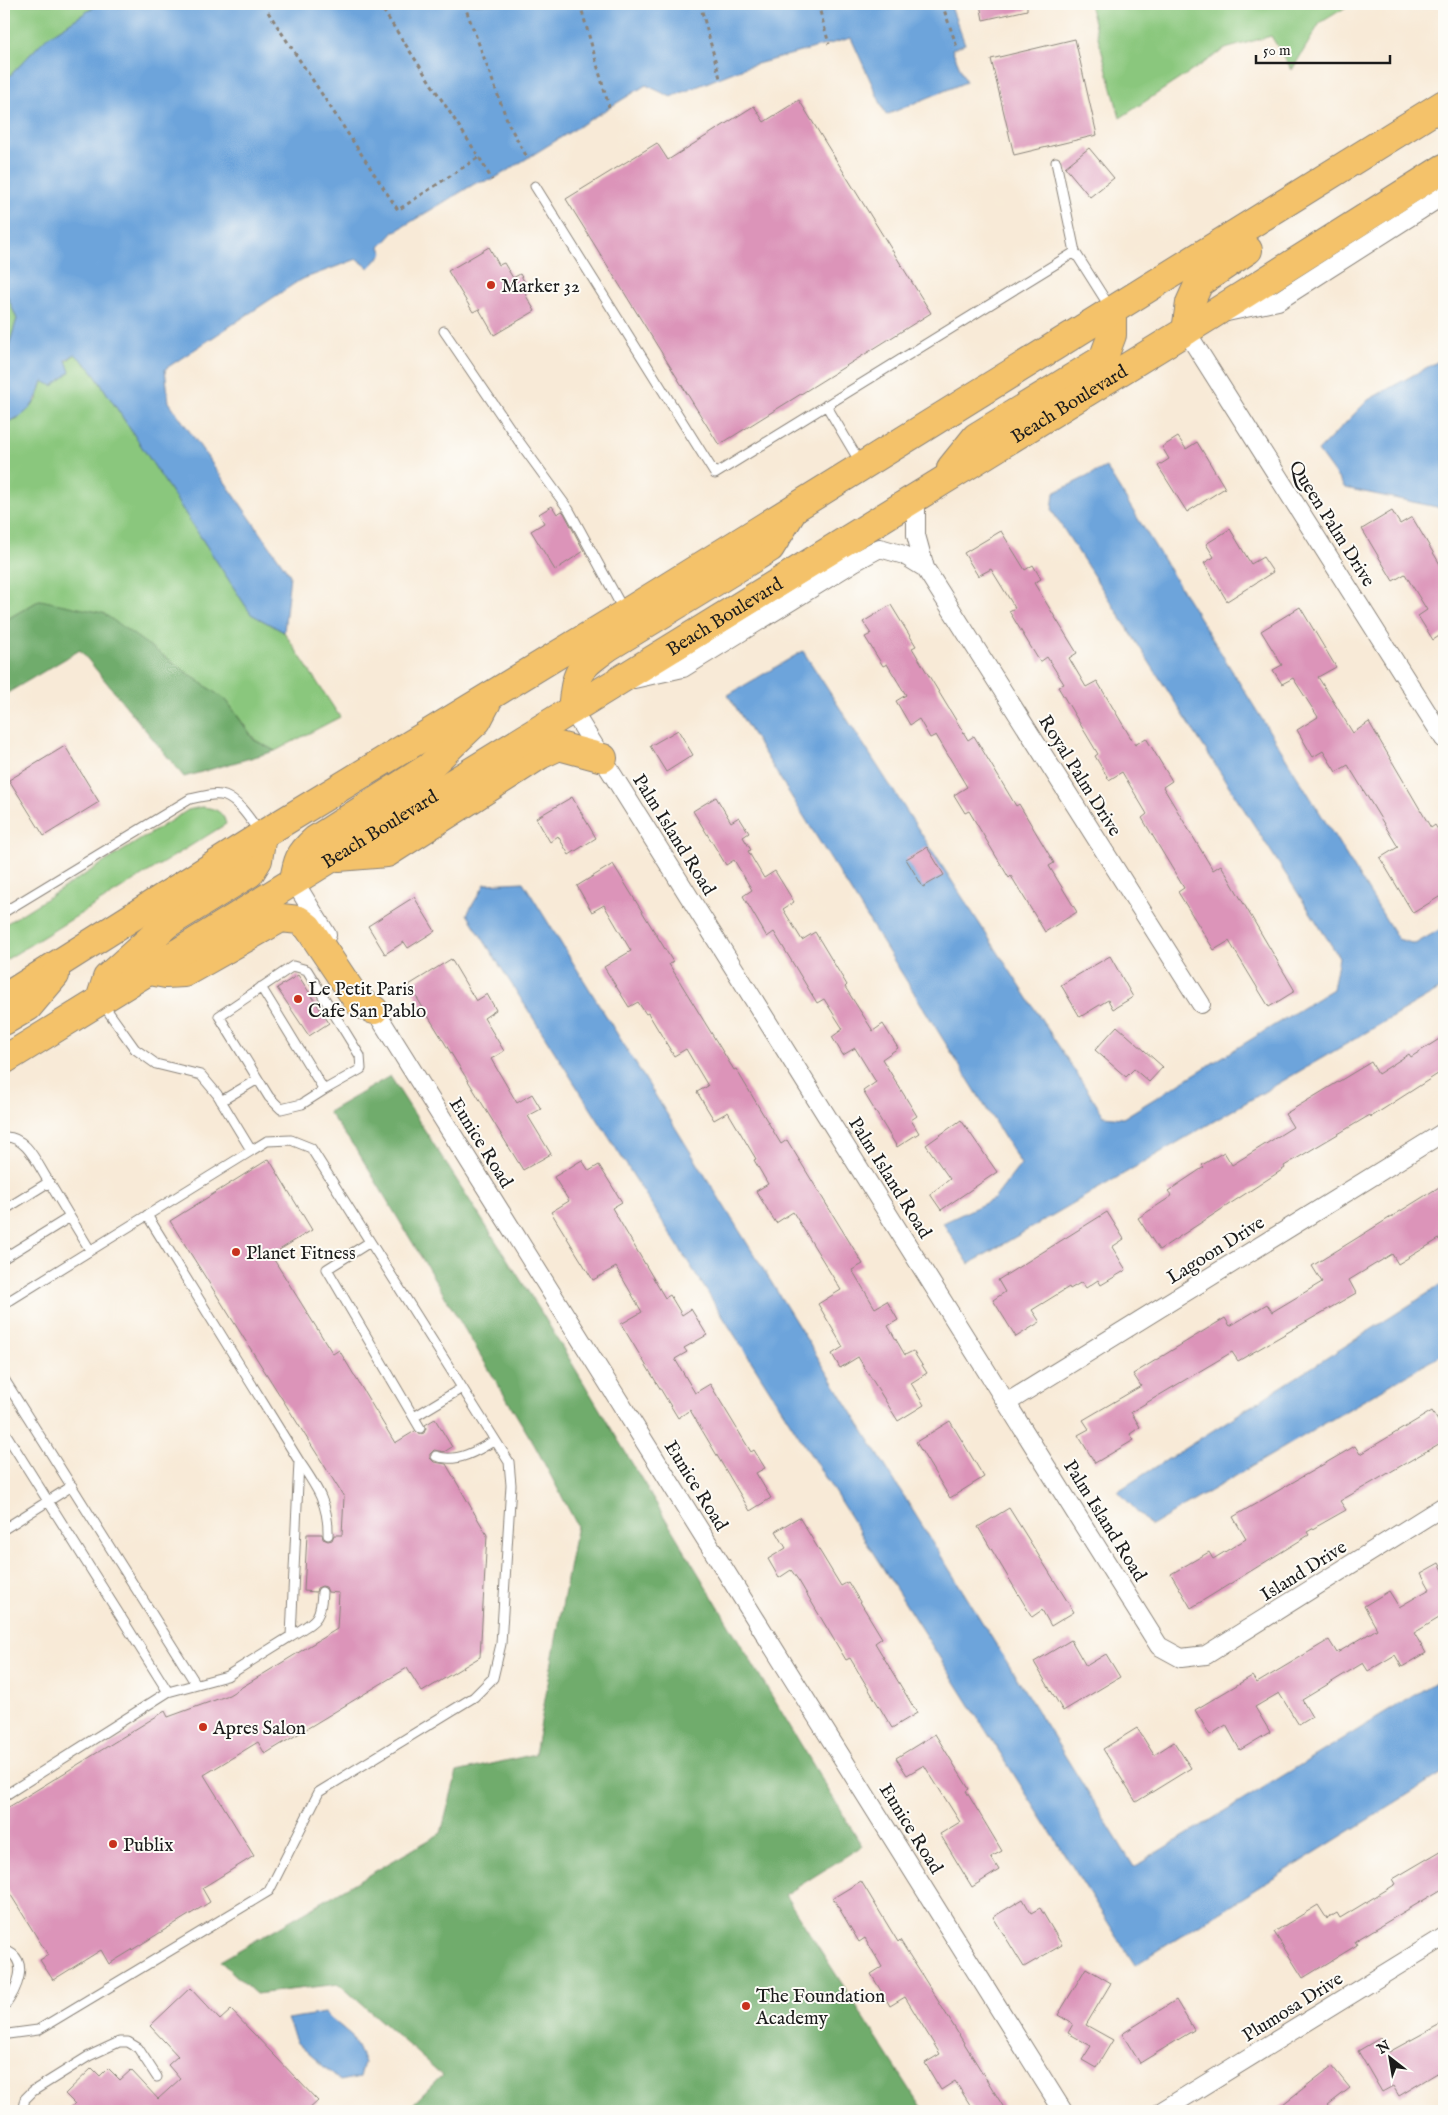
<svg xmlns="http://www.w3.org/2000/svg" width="1448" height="2115" font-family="'IM FELL English',serif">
<rect width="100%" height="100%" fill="#fdfcf7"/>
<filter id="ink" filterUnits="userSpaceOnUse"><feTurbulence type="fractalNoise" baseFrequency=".02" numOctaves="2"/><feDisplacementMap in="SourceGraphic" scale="10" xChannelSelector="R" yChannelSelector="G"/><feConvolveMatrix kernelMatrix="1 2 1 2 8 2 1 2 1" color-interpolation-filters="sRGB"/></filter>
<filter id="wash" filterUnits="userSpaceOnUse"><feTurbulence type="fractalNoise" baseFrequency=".0096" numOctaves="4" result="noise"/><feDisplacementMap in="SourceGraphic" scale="20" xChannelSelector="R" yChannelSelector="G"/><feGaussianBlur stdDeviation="1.12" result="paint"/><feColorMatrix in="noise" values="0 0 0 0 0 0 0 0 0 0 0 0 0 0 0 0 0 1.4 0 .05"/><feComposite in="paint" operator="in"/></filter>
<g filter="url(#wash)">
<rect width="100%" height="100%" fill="#f8ead7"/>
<path fill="#8ac77d" stroke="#53724c" d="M4,4H99L46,38L4,82Z
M1089,4H1351L1320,23L1292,70L1271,36L1225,49L1120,118Z
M4,288L17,319L4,362Z
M75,354L91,369L251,614L284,632L340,717L275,751L255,740L227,701L173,664L40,600L4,621V423L19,418L37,400L43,381Z
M201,807C213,808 223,810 226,824L4,961V925L188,810Z"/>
<path fill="#6fac6c" stroke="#466444" d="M40,600L103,613L227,701L254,740L275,751L184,777L80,650L4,695V621Z
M390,1076L540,1310L862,1846L785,1895L924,2111H406L442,2075L339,1984L256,1994L220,1961L441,1833L457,1772L535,1754L577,1525L535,1446L358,1152L328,1112Z"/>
<path fill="#6da4db" stroke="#44607c" d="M99,4H950L965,44L952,49L966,82L886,115L851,38L746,67L671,97L646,85L492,180L476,183L394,232L380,247L383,253L369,268L357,259L300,280L165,369L169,402L290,575L284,632L251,614L91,369L75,354L66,360L70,372L53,386L43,381C35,405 28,416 4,423V362L17,319L4,288V82L46,38Z
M1444,358V513L1437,507L1345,488L1318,451L1368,400Z
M1106,467L1398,939L1415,944L1444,927V987L969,1264L943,1223L994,1199L1021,1164L728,695L803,651L1104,1116L1123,1118L1333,989L1339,957L1052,511L1054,493Z
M523,882L1134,1867L1444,1677V1772L1135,1965L467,914L485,884Z
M1444,1283V1353L1151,1526L1118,1491Z
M325,2013L352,2036L364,2062L360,2077L340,2081L297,2043L287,2019Z"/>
<g id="blocks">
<path fill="#dc94b9" d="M980,4H1027V10L983,20Z
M1075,39L1097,135L1014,155L991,59Z
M799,100L931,313L719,445L566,199L657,143L668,160L754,106L764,122Z
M1089,148L1114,178L1090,197L1065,167Z
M489,247L499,265L504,263L513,278L520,274L530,291L525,294L535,311L494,335L479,309L473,312L448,271Z
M1178,437L1186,449L1197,442L1225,488L1187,512L1158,466L1169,459L1162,447Z
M552,506L557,514L562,511L564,513L584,551L555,570L531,531L544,523L539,514Z
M1392,511L1400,524L1412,517L1444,571V633L1433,640L1418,616L1427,610L1405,574L1393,581L1362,529Z
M1230,529L1251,564L1263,557L1273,572L1227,601L1204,563L1214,557L1206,544Z
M1001,531L1025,570L1033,565L1041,579L1034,583L1077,653L1069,658L1086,687L1097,681L1135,745L1146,738L1172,781L1163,787L1213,870L1221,865L1295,991L1269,1007L1229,941L1214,950L1178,892L1184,888L1142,818L1147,814L1122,772L1109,780L1095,756L1098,754L1058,687L1064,684L1047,657L1040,662L1009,611L1015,608L991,569L978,576L964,553Z
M891,605L916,646L912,648L968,740L974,736L1016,806L1019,804L1054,863L1049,866L1077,912L1045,932L1011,876L1009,878L969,811L965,813L954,795L967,787L936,735L930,738L919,719L910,725L896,701L906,695L887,664L883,666L865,637L871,634L863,622Z
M1300,607L1336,667L1318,677L1353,733L1369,722L1431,828L1435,825L1444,839V894L1413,913L1380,858L1398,847L1348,765L1336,772L1323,751L1313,757L1297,730L1318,717L1293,678L1282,684L1273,670L1282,665L1261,631Z
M678,730L693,755L666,772L650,746Z
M65,746L99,802L44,836L9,780Z
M572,797L596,838L569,855L558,836L550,842L536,818Z
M716,797L731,822L739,817L749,833L743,837L751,850L748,851L764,878L775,871L794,902L783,909L802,940L815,932L847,985L845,987L873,1031L883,1024L898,1048L882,1059L917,1116L911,1120L919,1133L897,1147L863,1091L876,1082L855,1048L843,1055L832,1037L843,1029L824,999L817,1003L774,932L767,937L743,896L752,890L734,860L726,865L693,811Z
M927,847L944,875L923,887L906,859Z
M613,864L673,962L669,964L734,1070L736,1069L781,1144L787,1140L863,1264L852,1270L875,1308L887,1301L898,1320L888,1326L905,1355L913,1351L927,1373L911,1383L924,1405L898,1421L858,1357L840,1368L832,1354L843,1347L818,1304L841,1290L793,1212L776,1223L756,1191L768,1184L754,1160L756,1159L728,1112L714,1120L697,1092L708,1086L686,1049L674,1056L648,1013L646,1014L638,1002L629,1007L604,967L631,951L604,905L592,912L577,886Z
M414,897L435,931L408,948L404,942L385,954L368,926Z
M1110,956L1133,997L1113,1009L1108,1000L1080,1017L1061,985Z
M451,959L476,1001L487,994L496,1010L484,1018L504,1051L491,1059L517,1103L532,1094L541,1109L528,1116L551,1154L523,1170L409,985Z
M298,975L329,1023L309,1036L277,988Z
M1117,1026L1163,1067L1149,1082L1134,1069L1126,1077L1095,1050Z
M1444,1036V1070L1371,1117L1370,1115L1284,1166L1285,1168L1159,1250L1138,1218L1172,1196L1168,1191L1204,1167L1202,1165L1224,1152L1232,1165L1293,1127L1285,1114L1371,1062L1378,1074L1409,1054L1411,1057Z
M961,1120L997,1172L941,1210L930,1194L950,1179L926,1145Z
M269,1159L312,1230L271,1255L333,1354L339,1350L395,1443L415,1431L420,1434L424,1433L426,1428L425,1425L435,1419L452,1447L444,1452L434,1450L430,1454V1458L434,1462L446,1464L487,1535L480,1657L422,1692L407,1668L265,1754L258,1742L204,1775L254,1856L202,1888L210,1902L109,1964L101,1950L53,1980L40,1960L48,1955L4,1884V1810L165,1711L168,1717L229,1695L337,1629L339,1593L328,1592L326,1587L322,1586L317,1588L316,1592L304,1591L307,1534H322L323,1539L328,1541L332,1540L334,1535H342L344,1497L170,1221Z
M582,1160L589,1171L599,1165L622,1202L612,1208L665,1298L670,1295L682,1315L691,1309L707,1335L684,1348L687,1352L675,1359L695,1393L710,1384L751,1452L754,1450L765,1468L756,1473L771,1498L750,1511L690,1410L678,1418L621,1324L642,1312L616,1267L593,1280L551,1212L569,1201L554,1177Z
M1444,1184V1236L1398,1264L1392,1254L1349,1280L1356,1293L1238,1361L1232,1352L1131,1412L1140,1427L1130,1434L1134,1440L1095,1463L1078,1435L1089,1429L1083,1420L1141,1386L1133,1374L1225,1318L1230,1326L1267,1304L1272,1312L1322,1282L1312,1266Z
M1107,1212L1124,1239L1112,1247L1126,1270L1101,1285L1098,1280L1086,1288L1082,1282L1070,1289L1069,1287L1032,1310L1040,1322L1016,1337L993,1300L1005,1292L998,1280Z
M1432,1411L1444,1431V1441L1340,1501L1346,1510L1307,1532L1309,1535L1191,1608L1171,1574L1209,1552L1213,1559L1246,1539L1233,1517L1355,1446L1360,1454Z
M950,1421L984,1477L950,1498L916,1442Z
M1009,1508L1074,1612L1051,1626L1042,1610L1032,1617L978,1527Z
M799,1517L841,1586L848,1582L882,1638L875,1643L917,1713L892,1728L850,1658L846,1660L799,1581L791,1570L779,1578L768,1559L786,1548L776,1531Z
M1439,1563L1444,1572V1615L1414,1633L1426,1653L1402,1667L1395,1655L1368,1671L1363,1663L1302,1700L1312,1717L1299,1725L1279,1693L1255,1707L1270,1732L1240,1750L1226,1725L1210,1735L1195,1710L1252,1676L1257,1683L1329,1640L1337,1653L1377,1629L1364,1606L1389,1591L1399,1607L1430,1589L1421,1573Z
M1071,1640L1086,1666L1106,1654L1120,1677L1063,1711L1034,1662Z
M1137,1728L1154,1755L1174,1742L1191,1768L1136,1802L1103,1749Z
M935,1734L969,1789L966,1791L1002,1851L991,1857L999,1870L972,1887L940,1834L960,1822L924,1765L907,1775L896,1758Z
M1444,1849V1888L1355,1941L1357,1945L1303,1978L1274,1932L1318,1905L1327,1919L1337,1913L1340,1918L1396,1884L1393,1879Z
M861,1881L898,1942L900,1940L932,1991L1006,2111H974L955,2081L941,2090L925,2063L940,2054L905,1997L890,2006L871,1974L882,1967L865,1938L859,1942L833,1898Z
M1023,1899L1031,1913L1040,1908L1062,1945L1024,1967L993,1917Z
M1086,1968L1111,1983L1086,2025L1113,2040L1096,2068L1082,2060L1091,2046L1068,2033L1073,2024L1058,2015Z
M190,1988L220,2020L231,2010L318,2101L307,2111H67L75,2104L65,2094L92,2068L100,2076L108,2068L120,2080L131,2070L158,2099L180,2079L168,2065L178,2056L150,2026Z
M1176,2000L1194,2030L1140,2063L1122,2034Z
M1444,2022V2069L1399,2096L1393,2086L1382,2092L1358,2051L1380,2038L1389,2052Z
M1332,2066L1350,2088L1328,2105L1332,2111H1274Z"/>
</g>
</g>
<g filter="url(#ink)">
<use href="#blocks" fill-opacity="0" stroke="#8a837a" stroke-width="1"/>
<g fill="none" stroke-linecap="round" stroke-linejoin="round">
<defs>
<path id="lane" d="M535,186L715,474L1075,252L1056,162
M1075,252L1111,309
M444,331L518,440L569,510L624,611
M826,405L861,464
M4,912L190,799C201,797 215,792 225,796C240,802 251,821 260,833
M261,987L324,1090L302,1104L281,1109L269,1097L219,1016L293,966L307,970L360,1056L361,1069L324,1090
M102,1003L135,1049L156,1064L201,1075L217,1094L251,1150
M221,1101L258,1079
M4,1137C27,1135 38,1166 49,1182
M4,1210L49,1182L70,1217L4,1258
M70,1217L90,1250
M370,1242L327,1269L420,1428
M4,1304L267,1141L291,1140L311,1148L509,1462L511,1485L501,1644L493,1678L474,1697L319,1792L269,1891L38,2030L8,2034L4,2032
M4,1379L196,1684
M414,1417L462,1388
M4,1431L168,1692
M436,1456C456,1464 479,1450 495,1440
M299,1461C316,1486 329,1504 328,1535
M4,1529L72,1486
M291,1636C314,1621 321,1622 322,1592
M4,1796L168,1692L227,1676L291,1636L299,1461L147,1215
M4,1950C33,1959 15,1992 4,2007
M22,2111L25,2099L33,2091L89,2056L119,2042H128L138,2048L157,2077"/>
<path id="street" d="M1227,312L1278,301L1444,195
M1186,331L1444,739
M916,497V535L925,568L1201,1004
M634,679L683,668L854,562L880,548L904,555L925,568
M572,710L1159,1646L1181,1658L1206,1655L1444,1506
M294,881L327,935
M369,1001L1063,2111
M1008,1402L1444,1132
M1162,2111L1444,1937"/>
<g id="highway">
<path d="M1186,331L1190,303L1199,283L1248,250"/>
<path d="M951,468L976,437L1103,359L1112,335V311"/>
<path d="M572,710C576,671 577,669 608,647L770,548L791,514"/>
<path d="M339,857L387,853L540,755L559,746L603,758"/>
<path d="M294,881C297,861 299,854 315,840L429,767L477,721L487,702"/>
<path d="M150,971L166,974L184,973L281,918L299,920L308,927L359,1003L374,1010"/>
<path d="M101,997L107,978L167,924L250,873L258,860L262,835"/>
<path d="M4,998L262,835L613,621L1444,104"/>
<path d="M4,1021L28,1007L55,975"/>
<path id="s1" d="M4,1060L1210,316L1444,168"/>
</g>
</defs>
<use href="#lane" stroke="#8a837a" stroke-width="11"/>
<use href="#street" stroke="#8a837a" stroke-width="20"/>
<use href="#highway" stroke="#8a837a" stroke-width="30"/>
<path stroke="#8a837a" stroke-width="3" stroke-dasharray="4 4" stroke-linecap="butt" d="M379,4L479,157L492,180
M464,4L509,125L527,157
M580,4L609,107
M700,4L720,78
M818,4L829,44
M942,4L957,47
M268,12L398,210L479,157"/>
<use href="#lane" stroke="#fff" stroke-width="9"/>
<use href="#street" stroke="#fff" stroke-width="18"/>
<use href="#highway" stroke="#f4c26a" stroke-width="28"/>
</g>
</g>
<g fill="#c8321e" stroke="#fdfcf7" stroke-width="2">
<circle cx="491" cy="285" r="5"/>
<circle cx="298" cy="999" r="5"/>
<circle cx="236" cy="1252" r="5"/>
<circle cx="203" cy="1727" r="5"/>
<circle cx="113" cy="1844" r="5"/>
<circle cx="746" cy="2006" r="5"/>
</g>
<g text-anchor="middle" stroke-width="4" stroke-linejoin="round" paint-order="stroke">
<g font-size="19" fill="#1c1c1c" stroke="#fdfcf7" text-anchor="start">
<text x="501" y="292">Marker 32</text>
<text x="308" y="995">Le Petit Paris<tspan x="308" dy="22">Cafe San Pablo</tspan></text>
<text x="246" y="1259">Planet Fitness</text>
<text x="213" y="1734">Apres Salon</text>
<text x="123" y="1851">Publix</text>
<text x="756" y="2002">The Foundation<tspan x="756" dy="22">Academy</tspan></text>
</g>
<g font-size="19" fill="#1c1c1c" stroke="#fdfcf7">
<text dy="7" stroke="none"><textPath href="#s1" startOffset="1251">Beach Boulevard</textPath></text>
<text transform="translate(1333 523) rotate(58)" y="7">Queen Palm Drive</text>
<text dy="7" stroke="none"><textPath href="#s1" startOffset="846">Beach Boulevard</textPath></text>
<text transform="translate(1081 775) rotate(58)" y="7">Royal Palm Drive</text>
<text dy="7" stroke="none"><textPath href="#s1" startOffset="441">Beach Boulevard</textPath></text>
<text transform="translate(675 834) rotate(58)" y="7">Palm Island Road</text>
<text transform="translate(482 1142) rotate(58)" y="7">Eunice Road</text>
<text transform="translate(891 1177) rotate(58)" y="7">Palm Island Road</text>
<text transform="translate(1215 1249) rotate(-32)" y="7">Lagoon Drive</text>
<text transform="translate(697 1485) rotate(58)" y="7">Eunice Road</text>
<text transform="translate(1106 1520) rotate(58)" y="7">Palm Island Road</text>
<text transform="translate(1303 1570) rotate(-32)" y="7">Island Drive</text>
<text transform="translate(912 1828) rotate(58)" y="7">Eunice Road</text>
<text transform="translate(1292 2006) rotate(-32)" y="7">Plumosa Drive</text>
</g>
</g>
<rect width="1448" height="2115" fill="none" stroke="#fdfcf7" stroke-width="20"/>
<g transform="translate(1390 2058) rotate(329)" stroke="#fdfcf7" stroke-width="4" paint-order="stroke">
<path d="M0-4L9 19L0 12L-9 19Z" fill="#1c1c1c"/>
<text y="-8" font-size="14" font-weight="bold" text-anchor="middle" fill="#1c1c1c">N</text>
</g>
<path d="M1256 55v8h134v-8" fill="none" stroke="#1c1c1c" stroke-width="2.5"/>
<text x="1263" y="55" font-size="15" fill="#1c1c1c" stroke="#fdfcf7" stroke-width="4" paint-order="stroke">50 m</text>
</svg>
